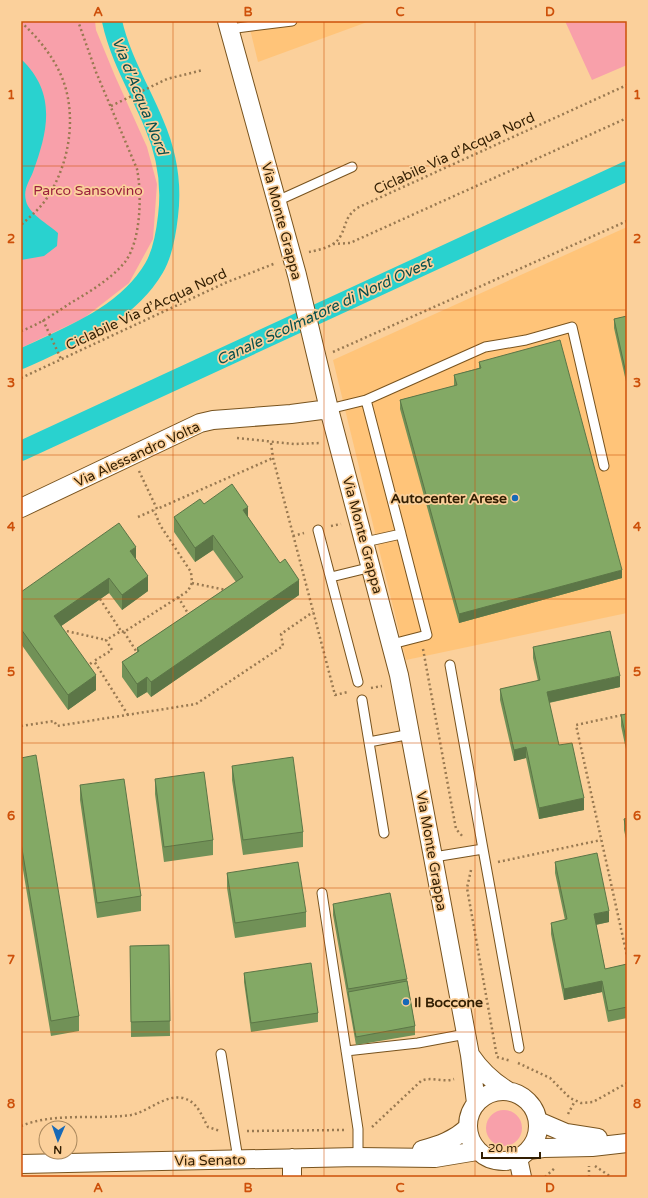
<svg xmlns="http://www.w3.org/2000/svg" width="648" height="1198" font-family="'Varela Round',sans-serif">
<rect width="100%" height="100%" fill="#fbd09b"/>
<path fill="#ffc479" d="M248,21H370L258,62Z
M627,227V613L406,660L333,360Z"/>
<path fill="#f8a0aa" d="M21,21H95L96,30L115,76L147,147L157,184L153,239L129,283L84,318L21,348Z
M565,21H627V65L592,80Z
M486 1128a18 18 0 1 1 36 0a18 18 0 1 1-36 0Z"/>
<path fill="#29d2cf" d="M21,59C57,93 48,131 33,172C29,182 23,189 26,201C29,214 48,224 58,233L57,246L44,256L21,260Z"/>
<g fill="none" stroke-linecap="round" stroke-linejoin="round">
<path stroke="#29d2cf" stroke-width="20" d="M21,359C68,337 126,316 154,268C163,253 166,234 168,216C172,184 167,154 154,124C140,90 120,58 112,21
M21,451L627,171"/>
<defs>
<path id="lane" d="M229,29L292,21
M277,201L352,167
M366,400L485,347L526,340L572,327L604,466
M329,409L366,400L401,534
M318,530L358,682
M365,542L401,534L427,635L392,644
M331,577L372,567
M450,665L483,849
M362,700L384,833
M369,742L411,734
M434,857L483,849L519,1048
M322,893L358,1129V1157
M346,1051L418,1043L466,1034
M221,1054L238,1159"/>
<path id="street" d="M227,21L297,275L329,409L399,675L470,1055L476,1103
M21,508L200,423L213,420L291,414L329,409
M471,1056C481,1071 492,1081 508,1091
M468 1126a35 35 0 1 1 70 0a35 35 0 1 1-70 0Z
M538,1121L566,1133L598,1138
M422,1150C440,1145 454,1140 467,1128
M529,1150L543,1148L592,1147L627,1143
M292,1158V1177
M518,1158L522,1177
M21,1164L358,1157L435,1158L477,1151"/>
</defs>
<use href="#lane" stroke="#78531e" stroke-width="11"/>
<use href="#street" stroke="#78531e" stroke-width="20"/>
<path stroke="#997951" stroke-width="2.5" stroke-dasharray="2 3" stroke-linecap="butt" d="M21,22C35,35 48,50 57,67C78,105 72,157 50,193C43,206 32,215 21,225
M111,106L167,79L203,70
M333,244L350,243L627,118
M309,252C319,250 334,247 340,237C347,225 344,218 357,208L627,85
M43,320L61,359
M21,331C38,325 54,314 69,304C89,292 110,280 125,262C141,241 142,194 137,169L96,72L78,21
M333,352L627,221
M21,378L225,283L276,263
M237,438L294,444L320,443
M271,443L273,458L335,695L348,692
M139,471L157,509L273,458
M138,517L154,510
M331,526L341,524
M293,536L304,533
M192,583L226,590
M178,597L189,615
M100,599L121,631
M62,630L106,640
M124,632L138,654
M423,649L456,829L464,838
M86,667L94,661
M371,688L382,686
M627,714L576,725L627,956
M128,715L94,661L112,650L106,640L121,631L124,632L188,591L192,583L191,572L160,525L154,510
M21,726L54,721L57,726L196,704L283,646L281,634L313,612
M498,862L601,840
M471,870L467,888L497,1057
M497,1057L511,1061
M518,1063L550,1078L570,1098L581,1103L593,1102L627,1083
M568,1114L575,1101
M21,1126C55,1112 95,1120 131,1115C148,1112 165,1094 183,1098C198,1102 201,1115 208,1127L220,1131
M372,1127L421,1081C431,1076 443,1083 454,1079
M247,1131L344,1130
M595,1166L611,1177
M545,1177L556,1167
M589,1177V1166"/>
<use href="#lane" stroke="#fff" stroke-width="9"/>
<use href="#street" stroke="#fff" stroke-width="18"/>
</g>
<path fill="#719157" d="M627,316V386L614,328V319Z
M479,362L622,578L459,623L400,409V400L454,386V375L479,368Z
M204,504L248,517L299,595L151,697L147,692L137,698L122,677V662L137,652V648L236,582L213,550L195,562L174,532V517Z
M136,559L148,591L122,610L109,593L61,626L96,690L68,710L21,644V592Z
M533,647L620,687L549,703L559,745L584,810L539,819L526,758L514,761L500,700V689L538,681L533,658Z
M627,714V754L621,726V715Z
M21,758L79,1016V1031L51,1036L21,858Z
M232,766L303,832V847L243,855L232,780Z
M155,779L213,840V855L164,862L155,794Z
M80,785L141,896V911L97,918L80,800Z
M627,818V843L624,830V819Z
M555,862L609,922L596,925L605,969L627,964V1018L608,1022L602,992L564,1000L551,934V923L565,920L555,873Z
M227,873L306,912V927L235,938L227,888Z
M333,904L407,979L415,1026V1035L356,1045L333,915Z
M169,945L170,1036L131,1037L130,946Z
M244,973L318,1013V1022L251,1032L244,982Z"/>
<path fill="#5c7647" d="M248,507V522L243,510Z
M213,535V550L195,562V548Z
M136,547V562L130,551Z
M622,570V578L459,623V614Z
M148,576V591L122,610V595Z
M109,578V593L54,631V616Z
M299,580V595L151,697V682Z
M96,675V690L68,710V695Z
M620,676V687L547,703V692Z
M147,677V692L137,698V684Z
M526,747V758L514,761V750Z
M584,798V810L539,819V808Z
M609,911V922L594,925V914Z
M602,981V992L564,1000V989Z"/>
<path fill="#83a965" stroke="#5c7647" d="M627,316V378L614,319Z
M560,340L622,570L459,614L400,400L457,385L454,375L481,368L479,362Z
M232,484L248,507L243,510L280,563L285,559L299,580L151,682L147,677L137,684L122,662L139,651L137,648L243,577L213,535L195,548L174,517L200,499L204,504Z
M119,523L136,547L130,551L148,576L122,595L109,578L54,616L96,675L68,695L21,629V592Z
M610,631L620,676L547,692L559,745L572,743L584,798L539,808L526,747L514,750L500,689L540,680L533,647Z
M627,714V743L621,715Z
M36,755L79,1016L51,1021L21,843V758Z
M293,757L303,832L243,840L232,766Z
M204,772L213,840L164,847L155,779Z
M124,779L141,896L97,903L80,785Z
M627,818V832L624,819Z
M597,853L609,911L594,914L605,969L627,964V1007L608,1011L602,981L564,989L551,923L567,919L555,862Z
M298,862L306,912L235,923L227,873Z
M390,893L407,979L348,989L333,904Z
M169,945L170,1021L131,1022L130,946Z
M311,963L318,1013L251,1023L244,973Z
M407,981L415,1026L356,1037L348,992Z"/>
<path fill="none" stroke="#cd500a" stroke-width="1" stroke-opacity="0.55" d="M173,21V1177M324,21V1177M475,21V1177M21,166H627M21,310H627M21,455H627M21,599H627M21,743H627M21,888H627M21,1032H627"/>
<g fill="#1769b7" stroke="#fbd09b" stroke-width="1.5">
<circle cx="515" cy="498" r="4"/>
<circle cx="406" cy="1002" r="4"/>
</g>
<g text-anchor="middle" stroke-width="3.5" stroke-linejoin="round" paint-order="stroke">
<g font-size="14" fill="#321e02" stroke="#fbd09b">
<text transform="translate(454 153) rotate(-25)" y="5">Ciclabile Via d’Acqua Nord</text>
<text transform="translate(282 221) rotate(75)" y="5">Via Monte Grappa</text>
<text transform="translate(146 309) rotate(-25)" y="5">Ciclabile Via d’Acqua Nord</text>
<text transform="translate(137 454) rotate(-25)" y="5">Via Alessandro Volta</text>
<text transform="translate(363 535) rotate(75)" y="5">Via Monte Grappa</text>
<text transform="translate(432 851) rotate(80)" y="5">Via Monte Grappa</text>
<text transform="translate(210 1160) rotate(-1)" y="5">Via Senato</text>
</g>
<g font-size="14" fill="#9b203e" stroke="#fbd09b">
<text x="88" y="195">Parco Sansovino</text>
</g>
<g font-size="14" font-weight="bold" fill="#321e02" stroke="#fbd09b" text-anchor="end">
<text x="507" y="503">Autocenter Arese</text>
<text x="414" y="1007" text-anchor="start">Il Boccone</text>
</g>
<g font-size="15" font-style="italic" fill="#084f4d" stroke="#fbd09b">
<text transform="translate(140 96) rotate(68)" y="5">Via d'Acqua Nord</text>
<text transform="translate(324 311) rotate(-25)" y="5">Canale Scolmatore di Nord Ovest</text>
</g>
</g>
<rect width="648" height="1198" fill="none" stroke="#fbd09b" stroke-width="44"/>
<g transform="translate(58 1140) rotate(182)"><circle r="19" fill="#fbd09b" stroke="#ab895e"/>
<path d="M0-3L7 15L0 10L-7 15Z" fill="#1769b7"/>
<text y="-6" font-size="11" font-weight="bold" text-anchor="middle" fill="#321e02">N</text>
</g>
<path d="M482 1152v6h58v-6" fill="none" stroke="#321e02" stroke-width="2"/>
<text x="488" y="1152" font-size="12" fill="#321e02" stroke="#fbd09b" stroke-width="3" paint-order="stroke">20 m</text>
<rect x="22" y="22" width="604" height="1154" fill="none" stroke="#cd500a" stroke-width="1.5"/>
<g font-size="13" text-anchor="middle" font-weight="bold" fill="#cd500a">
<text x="98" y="16">A</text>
<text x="248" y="16">B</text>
<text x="400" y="16">C</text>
<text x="550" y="16">D</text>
<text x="11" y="99">1</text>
<text x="637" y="99">1</text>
<text x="11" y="243">2</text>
<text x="637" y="243">2</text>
<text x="11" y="387">3</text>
<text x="637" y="387">3</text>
<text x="11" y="531">4</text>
<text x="637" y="531">4</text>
<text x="11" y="676">5</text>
<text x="637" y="676">5</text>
<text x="11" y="820">6</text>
<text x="637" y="820">6</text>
<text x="11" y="964">7</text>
<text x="637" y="964">7</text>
<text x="11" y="1108">8</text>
<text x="637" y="1108">8</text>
<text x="98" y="1192">A</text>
<text x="248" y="1192">B</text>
<text x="400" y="1192">C</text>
<text x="550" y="1192">D</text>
</g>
</svg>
